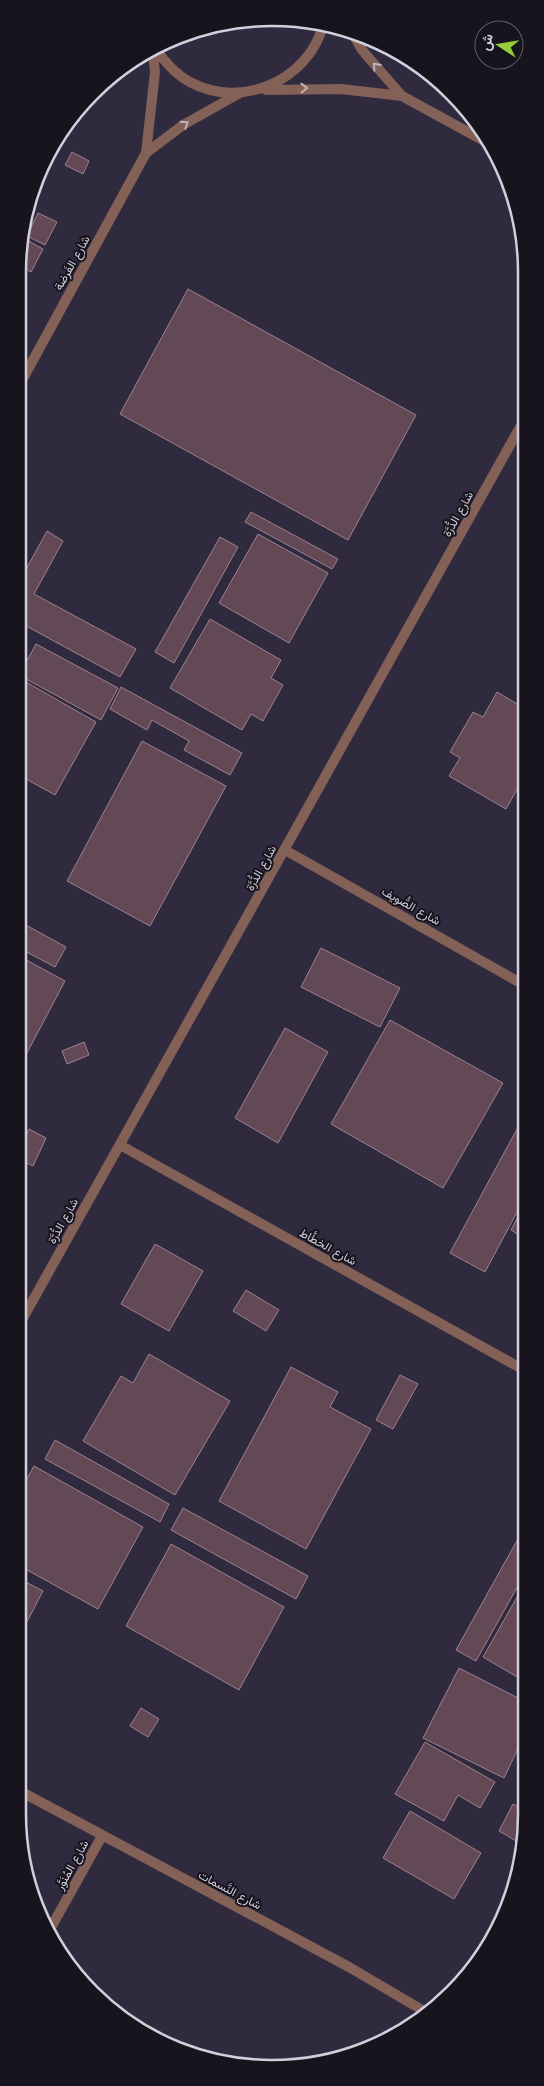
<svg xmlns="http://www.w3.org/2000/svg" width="544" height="2086" font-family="'Work Sans',Vazirmatn,sans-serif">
<rect width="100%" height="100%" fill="#302a3f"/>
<path fill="#634956" stroke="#9e818f" d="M72,152L89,161L83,174L65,165Z
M38,213L57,222L45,245L27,236Z
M25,239L43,249L31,272L20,266V248Z
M188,289L416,415L348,540L120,414Z
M251,512L338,559L332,569L245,522Z
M47,531L63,541L34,594L136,649L120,677L19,622V582Z
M258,534L328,573L289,643L219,603Z
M220,537L238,547L174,663L155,652Z
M210,619L281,660L271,678L283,685L263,721L251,714L242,730L170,688Z
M36,644L118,688L101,720L19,675Z
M524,675V690L518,687Z
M19,678L96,722L55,795L19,775Z
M121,687L242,753L230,775L184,750L189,741L152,720L147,730L110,709Z
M497,692L524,708V777L506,809L449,776L460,758L450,752L473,712L483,717Z
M142,741L226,786L150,926L67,881Z
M22,923L66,947L55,967L19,948V928Z
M321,948L400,988L380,1027L301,987Z
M19,956L65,981L19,1068Z
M390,1020L503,1083L443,1188L331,1124Z
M285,1028L328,1052L278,1143L235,1118Z
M84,1042L89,1055L67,1064L62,1051Z
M524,1116V1199L485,1272L450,1253Z
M29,1129L46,1138L33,1166L18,1159V1151Z
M524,1205V1238L511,1230Z
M155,1244L203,1271L169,1331L121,1304Z
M246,1290L279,1310L266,1331L233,1311Z
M149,1354L230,1401L175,1495L83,1441L121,1376L133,1383Z
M291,1367L338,1392L330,1407L371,1429L306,1549L219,1501Z
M400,1375L418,1384L393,1429L376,1420Z
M55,1440L169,1504L160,1522L45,1459Z
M34,1466L143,1527L98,1609L18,1565V1495Z
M183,1508L308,1576L296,1599L171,1530Z
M524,1528V1575L476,1661L456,1650Z
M171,1544L284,1607L239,1690L126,1626Z
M18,1578L43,1591L19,1637L18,1636Z
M524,1585V1681L483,1657Z
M459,1668L524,1701V1736L504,1778L423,1738Z
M141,1708L159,1719L148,1737L130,1726Z
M425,1742L495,1782L480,1808L458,1795L444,1821L395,1794Z
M513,1804L524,1810V1825L516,1841L499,1831Z
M410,1811L481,1853L454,1899L383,1858Z"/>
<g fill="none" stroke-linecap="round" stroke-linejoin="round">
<path stroke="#836157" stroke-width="10" d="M353,34L362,50L402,96L488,143
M157,51C166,63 176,75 190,82C241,110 309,80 323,25
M266,90L341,89L402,96
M146,153L183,125L240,93
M20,384L146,153L155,72L153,53
M285,850L524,985
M120,1145L524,1370
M18,1327L524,420
M18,1790L349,1967L429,2014
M49,1931L102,1836"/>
</g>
<defs><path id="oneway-chevron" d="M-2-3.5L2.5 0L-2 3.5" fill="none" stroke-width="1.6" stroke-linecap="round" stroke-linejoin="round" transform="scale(1.25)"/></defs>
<g stroke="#beb4bc">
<use href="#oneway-chevron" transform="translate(376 66) rotate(-132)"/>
<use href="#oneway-chevron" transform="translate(304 88) rotate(-1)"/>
<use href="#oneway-chevron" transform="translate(185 124) rotate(-34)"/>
</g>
<g text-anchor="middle" stroke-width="4" stroke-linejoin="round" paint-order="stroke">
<g font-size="12" fill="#d2cfdd" stroke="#17141e">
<text transform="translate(72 263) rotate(-61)" y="4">شارع الفَرضة</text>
<text transform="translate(458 514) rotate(-61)" y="4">شارع الدُّرَّة</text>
<text transform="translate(261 868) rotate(-61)" y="4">شارع الدُّرَّة</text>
<text transform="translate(411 906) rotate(29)" y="4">شارع الصُّويف</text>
<text transform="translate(63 1221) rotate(-61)" y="4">شارع الدُّرَّة</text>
<text transform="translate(328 1247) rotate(29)" y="4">شارع الخطَّاط</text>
<text transform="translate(72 1865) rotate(-61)" y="4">شارع المُنَوَّر</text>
<text transform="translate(230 1890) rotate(28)" y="4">شارع النَّسمات</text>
</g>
</g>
<path d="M0 0H544V2086H0ZM272 26H272A246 246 0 0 1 518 272V1814A246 246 0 0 1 272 2060H272A246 246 0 0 1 26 1814V272A246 246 0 0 1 272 26Z" fill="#17141e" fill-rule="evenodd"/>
<path fill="none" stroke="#d2cfdd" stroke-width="2.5" d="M272 26H272A246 246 0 0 1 518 272V1814A246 246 0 0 1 272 2060H272A246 246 0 0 1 26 1814V272A246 246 0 0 1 272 26Z"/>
<g transform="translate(499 45) rotate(282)"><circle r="24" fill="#17141e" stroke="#625f6a"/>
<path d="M0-4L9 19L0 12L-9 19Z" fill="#95cc3b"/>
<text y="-8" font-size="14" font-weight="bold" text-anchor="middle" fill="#d2cfdd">ش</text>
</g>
</svg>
